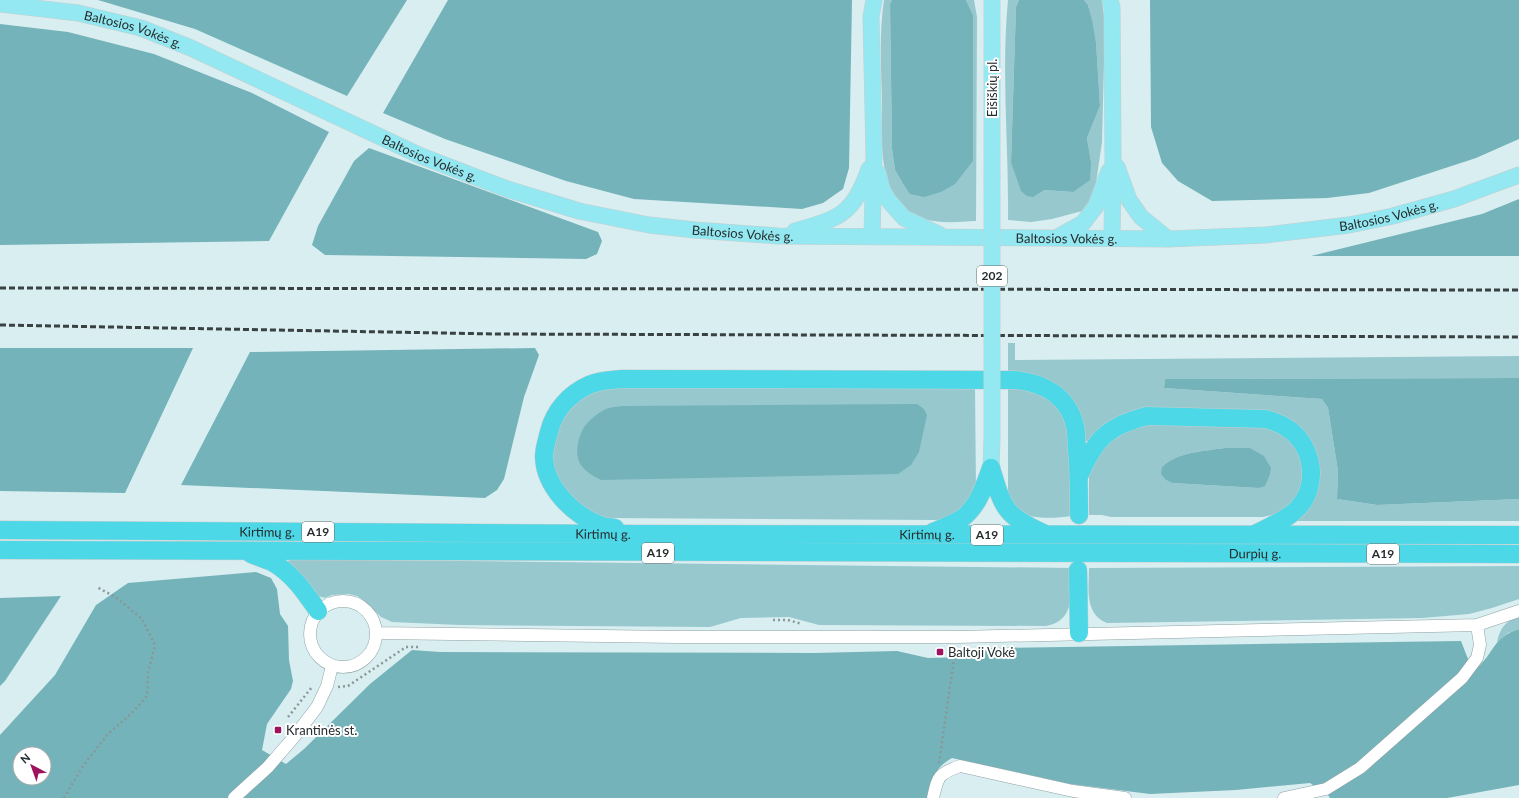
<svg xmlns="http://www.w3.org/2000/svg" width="1519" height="798" font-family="Lato,sans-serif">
<rect width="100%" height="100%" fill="#d9eef0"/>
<path fill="#97c8ce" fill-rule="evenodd" d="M884,0H892L890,4L892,149L895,170L902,182L973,15L966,0H974L977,17L976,221C953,222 924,226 906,209C900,204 893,194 890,187C879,160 882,128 882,100C881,67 879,33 884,0Z
M1008,0H1019L1016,7L1011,162L1044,190L1073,192L1091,162L1087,138L1100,106L1096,42L1088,5L1084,0H1102V1L1105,23L1102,142L1095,190L1090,204L1082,211L1052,219L1031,222L1008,220C1009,147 1001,73 1008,0Z
M1008,343H1015V360L1519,356V378L1165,379L1164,388L1322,399L1328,408L1338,471L1337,499L1377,505L1519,499V521H1294L1307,505L1303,432L1140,412L1089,441H1085C1081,431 1063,390 1058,386C1043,374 1026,373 1008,372Z
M605,385L975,386L976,492L966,507L947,518L937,520L606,518L597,516L584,509L560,487L552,462L554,433L571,403Z
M1008,386L1030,387L1059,407L1069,432L1071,516C1058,518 1032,520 1020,512C1014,507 1011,500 1008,493Z
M1141,424L1272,425L1299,448L1306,476L1298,499L1277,514L1263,517H1111L1102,515H1089V476L1099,447ZM1225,448H1250L1258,488L1172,483L1166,480L1162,467C1177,452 1204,451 1225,448Z
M291,559L1072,568C1071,591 1076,621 1046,626L819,625L789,617L741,618L710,627L460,625L392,622L381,617L364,601L357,596L349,594L332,595L325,598L318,596L287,562Z
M1519,566V599L1492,608L1469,614L1422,618L1107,623C1084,613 1089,589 1089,568Z
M1519,615V629L1508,633L1497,642C1501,626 1505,623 1519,615Z"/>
<path fill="#74b3ba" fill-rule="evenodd" d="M98,0H407L347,96L195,29Z
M448,0H852L849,168L843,189L823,203L802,209L634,199L566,181L445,139L383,113Z
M892,0H966L973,15V161L955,184L941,192L924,197L910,194L902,182L895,170L892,149L890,4Z
M1019,0H1084L1088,5L1092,20L1096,42L1100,106L1087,138L1091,162L1090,180L1073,192L1044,190L1033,197L1027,196L1021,191L1011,162L1016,7Z
M1150,0H1519V139L1476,158L1369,193L1327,198L1212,201L1178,181L1162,163L1151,127Z
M0,24L68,32L154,54L252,93L329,132L269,241L0,245Z
M369,148L598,232L602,241L597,254L586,259L325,255L312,245L318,226L354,161Z
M1519,199V256H1311L1482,214Z
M0,348H193L125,493L0,491Z
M535,348L539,355L524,397L504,479L497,490L485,498L181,485L250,352Z
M1519,378V499L1377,505L1337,499L1338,471L1328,408L1322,399L1164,388L1165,379Z
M917,404L924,409L927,415L919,452L911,465L898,474L601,480C593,476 586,472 581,465C574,456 578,438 583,429C587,422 596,414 604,410C609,407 616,407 622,406Z
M1225,448H1250L1264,456L1271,468L1270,474L1265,486L1258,488L1172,483L1166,480L1161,474L1162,467C1177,452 1204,451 1225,448Z
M256,572L271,578L277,589L280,614L288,626L289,660L293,681L291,689L267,724L262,750L286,764L304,749L370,684L412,650L440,652L814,653L897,651L928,658L971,657L991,648L1461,641L1468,659L1477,668C1495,652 1492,638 1519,629V785L1447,798H1330L1328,795L1310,783L1236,790L1150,794L1070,784L952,758C934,768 933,779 928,798H0V735L55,675L96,605L128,583ZM20,754H44V778H20Z
M61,596L5,681L0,686V598Z"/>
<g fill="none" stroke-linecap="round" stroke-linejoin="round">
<defs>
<path id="minor" d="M310 634a33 33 0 1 1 66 0a33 33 0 1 1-66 0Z
M376,633L678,637H957L1477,625L1519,611
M234,798L268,767L294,737L317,707L327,686L332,666
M933,798C938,776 938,774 960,766L1073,791L1125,798
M1284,798L1326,789L1360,768L1462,678L1477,658L1480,645L1477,625"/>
<g id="major">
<path d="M992,0V177"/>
<path d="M1110,0L1112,7L1113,158L1112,238"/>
<path id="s1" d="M0,4L78,13L141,28L191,48L421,156L507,189L579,211L649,225L695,230L778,236L1168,239L1266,235L1349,225L1393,216L1454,199L1519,175"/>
<path d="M1117,167L1129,200L1141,217L1168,239"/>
<path d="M878,173L882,190L889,201L904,218L940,235"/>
<path d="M795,231C840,218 853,215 869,169"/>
<path d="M872,236L874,154L871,17L874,0"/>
<path d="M1058,237L1083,223L1096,206L1109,171"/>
<path d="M991,468L992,439"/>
</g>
<g id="highway">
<path d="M991,468C1003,508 1004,515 1043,533"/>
<path d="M1080,474C1096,438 1108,426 1147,416L1265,419C1274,421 1282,424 1290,430C1314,448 1319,487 1297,509C1286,520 1269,527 1255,534"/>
<path d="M615,528C610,527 604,527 600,525C573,515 545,487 544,457C544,449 547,440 549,432C554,411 569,394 589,385C600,380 611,380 622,379L1016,380C1044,383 1068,396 1075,426C1077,434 1076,442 1077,450C1079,472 1079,493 1079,515"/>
<path id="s2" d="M0,530L637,534L1519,535"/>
<path d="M933,532C942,528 953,524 961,519C978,507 984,487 991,468"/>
<path id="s3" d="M0,550L1519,554"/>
<path d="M251,554C258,557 265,559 272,562C292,573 305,592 318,611"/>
<path d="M1078,570L1079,633"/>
</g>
</defs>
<use href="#minor" stroke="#8fa2a4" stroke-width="13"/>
<use href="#major" stroke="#cbcdcd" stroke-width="17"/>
<use href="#highway" stroke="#cbcdcd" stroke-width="19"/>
<path stroke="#889798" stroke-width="2.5" stroke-dasharray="2 3" stroke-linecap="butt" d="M773,620H788L802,624
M338,687L348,686L406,647H419
M288,717L312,687
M939,763L955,652
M64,798L83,766L108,734L133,712L147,696L148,673L155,645L142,619L117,598L97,587"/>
<use href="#minor" stroke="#fff" stroke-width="12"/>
<use href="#major" stroke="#94e8f1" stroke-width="16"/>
<use href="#highway" stroke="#4cd8e7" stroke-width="18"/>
<path stroke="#394143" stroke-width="3" stroke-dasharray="6 3" stroke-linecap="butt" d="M0,288L1519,290
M0,325L497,334L1519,337"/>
<defs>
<path id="major-bridge" d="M992,439V177"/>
</defs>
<use href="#major-bridge" stroke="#cbcdcd" stroke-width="17" stroke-linecap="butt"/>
<use href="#major-bridge" stroke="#94e8f1" stroke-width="16"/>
</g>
<g fill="#9f135e" stroke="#fff" stroke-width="1.5">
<rect x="936" y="648" width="8" height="8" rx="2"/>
<rect x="274" y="726" width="8" height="8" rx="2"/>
</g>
<g text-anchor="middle" stroke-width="4" stroke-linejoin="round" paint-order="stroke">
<g fill="#fff" stroke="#676c6d" stroke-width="1">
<rect x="977" y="266" width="30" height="20" rx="3"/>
<rect x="302" y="522" width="32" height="20" rx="3"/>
<rect x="971" y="525" width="32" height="20" rx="3"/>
<rect x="642" y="543" width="32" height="20" rx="3"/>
<rect x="1367" y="544" width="32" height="20" rx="3"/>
</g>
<g font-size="12" font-weight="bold" fill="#262d2e">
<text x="992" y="280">202</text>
<text x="318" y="536">A19</text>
<text x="987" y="539">A19</text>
<text x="658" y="557">A19</text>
<text x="1383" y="558">A19</text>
</g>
<g font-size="13" fill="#262d2e" stroke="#fff">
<text dy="5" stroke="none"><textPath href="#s1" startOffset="136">Baltosios Vokės g.</textPath></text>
<text transform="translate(992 88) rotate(-90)" y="5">Eišiškių pl.</text>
<text dy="5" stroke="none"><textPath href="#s1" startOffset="460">Baltosios Vokės g.</textPath></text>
<text dy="5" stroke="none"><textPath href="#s1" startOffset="1432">Baltosios Vokės g.</textPath></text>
<text dy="5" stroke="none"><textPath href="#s1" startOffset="784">Baltosios Vokės g.</textPath></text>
<text dy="5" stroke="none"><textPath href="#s1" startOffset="1108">Baltosios Vokės g.</textPath></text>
<text dy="5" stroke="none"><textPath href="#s2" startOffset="267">Kirtimų g.</textPath></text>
<text dy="5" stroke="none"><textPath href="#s2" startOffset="603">Kirtimų g.</textPath></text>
<text dy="5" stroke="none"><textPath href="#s2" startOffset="927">Kirtimų g.</textPath></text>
<text dy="5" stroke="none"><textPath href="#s3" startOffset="1255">Durpių g.</textPath></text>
</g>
<g font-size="13" fill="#262d2e" stroke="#fff" text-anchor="start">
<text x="948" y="657">Baltoji Vokė</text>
<text x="286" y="735">Krantinės st.</text>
</g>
</g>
<g transform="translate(32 766) rotate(319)"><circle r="19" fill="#ffffff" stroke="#a8abab"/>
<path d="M0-3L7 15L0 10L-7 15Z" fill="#9f135e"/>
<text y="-6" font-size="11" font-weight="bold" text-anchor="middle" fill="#262d2e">N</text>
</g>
</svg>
